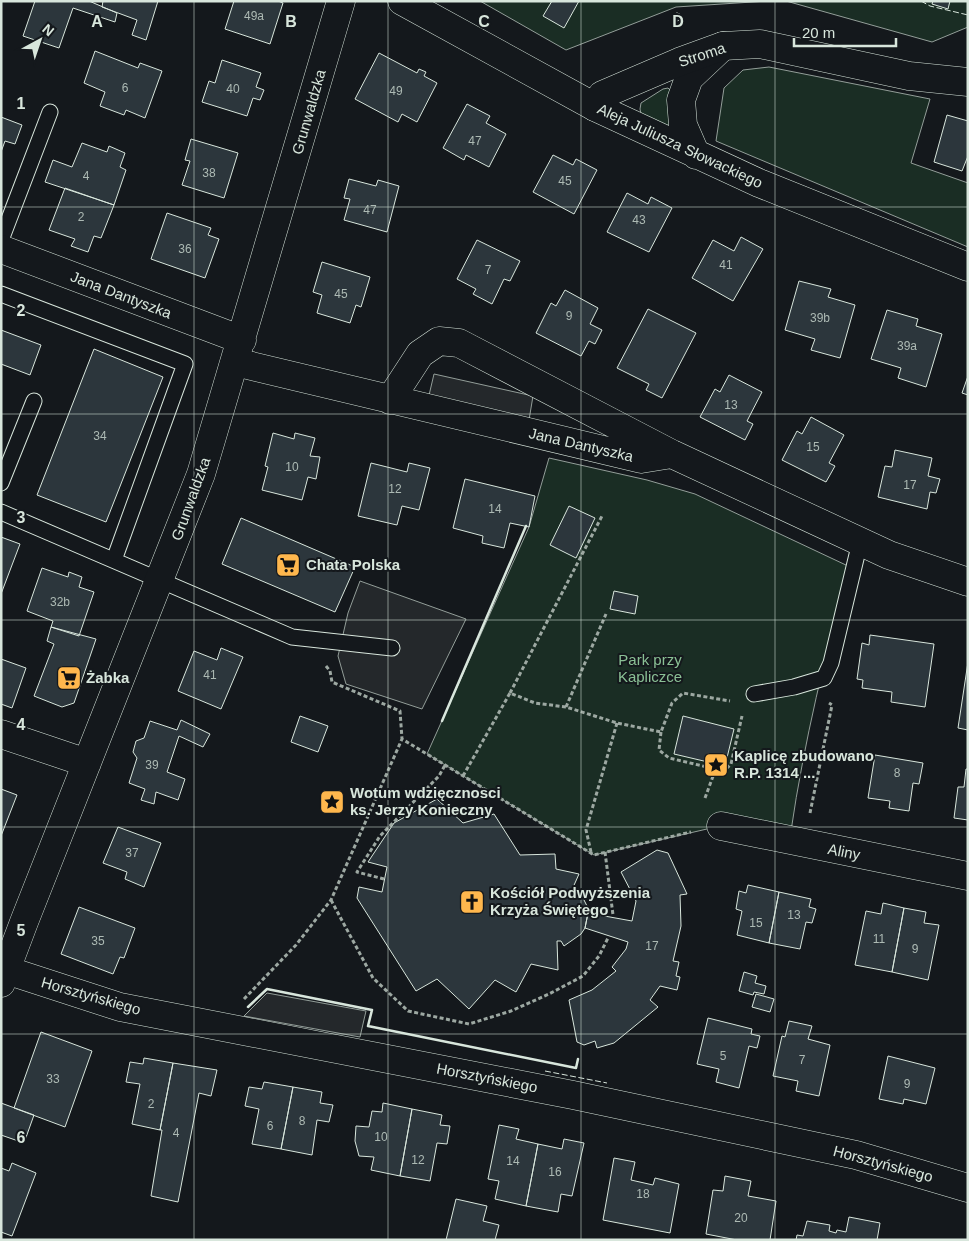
<svg xmlns="http://www.w3.org/2000/svg" width="969" height="1241" font-family="Helvetica,sans-serif">
<rect width="100%" height="100%" fill="#14181c"/>
<path fill="#1a2d24" stroke="#939e99" d="M480,1H768L676,7L566,50Z
M786,1H968V27L932,42Z
M769,67L930,99L911,163L968,183V247L716,141L724,88L743,70Z
M668,88L673,93L670,126L665,128L641,114L640,109L641,103L663,89Z
M549,458L647,480L695,494L848,566C826,654 804,741 791,831L720,826L594,855L427,754L529,527Z"/>
<path fill="#24282b" stroke="#939e99" d="M434,374L533,396L527,432L426,408Z
M360,581L466,619L422,709L346,684L338,656L348,613Z
M267,993L366,1011L360,1037L244,1016Z"/>
<path fill="#2c363c" stroke="#d8e6dc" d="M35,1H89L117,13L115,22L73,8L59,48L23,36Z
M103,1H158L146,40L132,35L137,20L102,7Z
M234,1H278L283,3L270,44L225,29Z
M552,1H579L564,28L543,16Z
M933,1H950L948,9L932,4Z
M673 17a4 4 0 1 1 8 0a4 4 0 1 1-8 0Z
M95,51L138,68L140,63L162,71L145,118L126,110L124,115L100,106L105,92L84,83Z
M379,53L417,73L419,69L426,72L424,76L437,83L417,122L402,114L398,122L355,99Z
M222,60L261,73L256,87L264,90L260,100L253,98L247,116L202,102L209,81L215,83Z
M467,104L490,116L486,123L506,134L489,167L466,155L464,160L443,148Z
M947,115L968,121V156L962,171L934,162Z
M1,117L22,125L15,144L5,141L1,152Z
M191,139L238,153L224,198L182,185L190,161L185,160Z
M82,143L107,152L109,146L125,153L120,167L126,170L114,205L45,182L53,160L72,167Z
M553,155L573,165L576,159L597,170L574,214L533,192Z
M349,179L376,186L378,180L399,186L387,232L344,220L350,199L344,198Z
M65,188L114,205L101,238L94,236L88,252L71,246L75,239L49,230Z
M627,193L648,204L651,197L672,208L649,252L607,232Z
M167,213L211,228L208,235L219,239L205,278L151,259Z
M741,237L763,249L733,301L692,278L713,240L734,251Z
M477,240L520,261L510,281L504,279L492,304L473,294L476,289L457,279Z
M322,262L370,277L361,307L356,305L350,323L317,313L322,295L313,292Z
M799,281L831,289L828,297L855,305L840,358L811,350L815,339L785,330Z
M565,290L598,308L590,324L602,330L595,344L589,341L581,356L536,333L551,303L556,306Z
M648,309L696,333L662,398L646,390L649,384L617,368Z
M887,310L918,319L916,326L942,334L926,387L898,378L901,368L871,359Z
M1,330L41,345L30,375L1,364Z
M94,349L163,377L106,522L37,495Z
M729,375L762,392L747,421L753,424L745,440L700,417L715,389L720,392Z
M968,376V395L962,393Z
M811,417L844,435L829,463L835,466L826,482L782,460L797,431L802,434Z
M273,433L294,439L295,433L315,438L310,456L320,457L316,479L308,477L302,500L262,490L268,467L265,466Z
M895,450L932,458L928,476L940,479L936,493L930,492L927,509L878,497L885,466L892,467Z
M371,463L407,472L409,463L430,468L419,510L402,506L397,525L358,516Z
M465,479L535,496L529,527L510,523L504,548L482,543L483,536L453,528Z
M569,506L595,518L576,558L550,545Z
M241,518L355,567L335,612L222,564Z
M1,537L20,544L1,594Z
M42,568L68,577L69,572L82,577L79,587L94,592L79,636L51,627L53,621L27,611Z
M614,591L638,596L635,614L610,609Z
M51,627L96,639L74,703L62,707L34,696L54,644L47,641Z
M870,635L934,644L925,707L891,702L892,692L862,688L863,680L857,679L862,643L869,645Z
M221,648L243,657L221,709L178,691L194,651L217,660Z
M1,659L26,668L12,708L1,704Z
M968,662V730L958,728Z
M300,716L328,726L318,752L291,742Z
M683,716L734,729L725,766L674,754Z
M181,720L210,734L203,747L179,736L167,772L185,779L178,800L156,792L154,804L141,800L145,789L129,783L137,758L133,752L136,741L144,738L150,721L177,730Z
M875,755L923,763L919,784L913,783L909,811L889,808L890,801L868,798Z
M966,769H968V820L954,818L958,787H964Z
M1,789L17,795L1,836Z
M437,799L463,823L494,814L520,855L555,854L556,869L579,874L571,892L575,894L578,888L587,906L582,908L583,912L588,913L585,928L581,934L564,946L561,941H557L558,970L531,964L516,992L495,980L469,1009L437,979L416,991L357,898L359,887L382,892L387,867L368,862L394,823Z
M118,827L161,843L144,887L125,879L127,872L103,863Z
M657,850L668,853L687,894L680,895L681,926L673,961L679,962L676,976L680,977L677,990L660,986L650,1000L658,1007L614,1043L597,1048L595,1041L584,1045L577,1042L569,1000L592,990L616,971L612,967L626,949L628,942L585,928L588,913L632,921L636,901L621,872Z
M748,885L779,892L769,943L737,935L742,911L736,909L739,891L746,893Z
M779,892L811,899L809,907L816,909L812,923L806,922L800,949L769,943Z
M883,903L904,908L892,972L855,965L866,911L881,914Z
M79,907L135,928L124,958L120,957L113,974L61,954Z
M904,908L926,912L924,923L939,925L928,980L892,972Z
M744,972L757,976L755,983L766,986L764,994L754,992L753,995L739,991Z
M756,994L774,999L770,1012L752,1007Z
M708,1018L752,1029L751,1034L760,1036L757,1048L749,1046L739,1088L716,1082L719,1069L697,1064Z
M789,1021L812,1026L808,1039L830,1045L819,1096L796,1091L798,1081L773,1076L782,1036L785,1037Z
M41,1032L92,1051L65,1127L14,1108Z
M888,1056L935,1068L926,1104L904,1099L903,1104L879,1099Z
M144,1058L173,1063L160,1130L132,1124L140,1084L126,1082L130,1062L143,1064Z
M173,1063L217,1070L211,1096L199,1093L178,1202L151,1196L162,1130H160Z
M264,1082L293,1087L281,1149L252,1144L259,1109L245,1106L249,1087L262,1089Z
M293,1087L322,1092L320,1103L333,1105L329,1122L317,1120L312,1155L281,1149Z
M1,1103L34,1115L24,1143L1,1135Z
M383,1103L412,1109L400,1176L371,1170L374,1157L359,1156L355,1141L356,1126L369,1127L372,1111L382,1112Z
M412,1109L442,1115L440,1125L450,1126L447,1144L437,1143L430,1181L400,1176Z
M499,1125L519,1129L516,1139L538,1144L526,1206L495,1199L499,1181L488,1179Z
M564,1139L584,1143L572,1196L561,1194L558,1212L526,1206L538,1144L562,1149Z
M614,1158L635,1162L631,1180L653,1185L655,1178L679,1184L670,1233L603,1220Z
M12,1163L36,1173L12,1236L1,1232V1168L9,1171Z
M725,1176L751,1181L748,1196L776,1201L770,1240H737L706,1234L713,1190L723,1191Z
M456,1199L487,1206L483,1221L499,1225L495,1240H446Z
M849,1217L880,1223L877,1240H796L797,1235L803,1236L807,1221L830,1225L829,1231L836,1233L837,1230L846,1232Z"/>
<g fill="none" stroke-linecap="round" stroke-linejoin="round">
<defs>
<path id="service" d="M1,240L50,112
M1,294L185,364L114,560
M1,483L34,401
M1,512L292,637L392,648
M754,694L794,687L824,678L831,663L860,542"/>
<path id="minor" d="M595,107L759,183L968,267
M696,155L683,125L681,100L689,78L723,46
M1,249L242,340
M235,362L641,459L672,454
M390,400L420,354L439,341L459,343L672,454L889,555L968,582
M1,734L87,763
M721,826L968,876
M6,970L120,1007L573,1095L856,1155L968,1188
M1,983L24,922L201,474L341,1"/>
<path id="tertiary" d="M402,1L595,107L602,95L679,62L723,46L760,44L909,76L968,82"/>
</defs>
<use href="#service" stroke="#d8e6dc" stroke-width="17"/>
<use href="#minor" stroke="#d8e6dc" stroke-width="29"/>
<use href="#tertiary" stroke="#d8e6dc" stroke-width="29"/>
<path stroke="#9da8a2" stroke-width="3" stroke-dasharray="4 2.5" stroke-linecap="butt" d="M326,666L330,671L332,682L400,711L402,739
M510,693L602,516
M566,707L606,614
M661,732L659,750L669,758L724,771L731,764L742,716
M463,776L510,693L535,703L566,707L617,723L661,732L672,703L683,693L730,701
M705,798L716,768
M810,813L832,705L829,703
M591,852L586,830L617,723
M605,852L613,915
M384,879L357,872L380,836L439,776L445,765
M331,900L373,978L408,1011L469,1024L511,1011L549,994L583,976L599,956L608,938
M244,999L296,945L331,900L402,739L594,855L691,832"/>
<use href="#service" stroke="#14181c" stroke-width="15"/>
<use href="#minor" stroke="#14181c" stroke-width="28"/>
<use href="#tertiary" stroke="#14181c" stroke-width="28"/>
<path stroke="#d8e6dc" stroke-width="1" stroke-dasharray="6 2.5" stroke-linecap="butt" d="M921,1L930,6L968,15
M545,1071L607,1083"/>
<path stroke="#d8e6dc" stroke-width="2.5" d="M442,721L526,526
M248,1007L267,989L372,1010L368,1026L576,1068L578,1059"/>
</g>
<path fill="none" stroke="#d8e6dc" stroke-width="1" stroke-opacity="0.55" d="M194,1V1240M388,1V1240M581,1V1240M775,1V1240M1,207H968M1,414H968M1,620H968M1,827H968M1,1034H968"/>
<defs>
<symbol id="supermarket-square" viewBox="-11 -11 22 22"><rect x="-9" y="-9" width="18" height="18" rx="4" fill="#ffb74d" stroke="#14181c"/><path d="M-6-5.5h2.5l.6 2H6L4.5 2H-2.5L-4.4-4H-6ZM-1.5 3.2a1.3 1.3 0 1 0 .1 0ZM3 3.2a1.3 1.3 0 1 0 .1 0Z" fill="#111"/></symbol>
<symbol id="sight-square" viewBox="-11 -11 22 22"><rect x="-9" y="-9" width="18" height="18" rx="4" fill="#ffb74d" stroke="#14181c"/><path d="M0-6L1.8-2.2L6-1.7L2.9 1.2L3.7 5.4L0 3.3L-3.7 5.4L-2.9 1.2L-6-1.7L-1.8-2.2Z" fill="#111"/></symbol>
<symbol id="church-square" viewBox="-11 -11 22 22"><rect x="-9" y="-9" width="18" height="18" rx="4" fill="#ffb74d" stroke="#14181c"/><path d="M-1.2-6h2.4v3.5h3.3v2.4h-3.3V6h-2.4V-.1h-3.3v-2.4h3.3Z" fill="#111"/></symbol>
</defs>
<g fill-rule="evenodd">
<use href="#supermarket-square" x="274" y="551" width="28" height="28"/>
<use href="#supermarket-square" x="55" y="664" width="28" height="28"/>
<use href="#sight-square" x="702" y="751" width="28" height="28"/>
<use href="#sight-square" x="318" y="788" width="28" height="28"/>
<use href="#church-square" x="458" y="888" width="28" height="28"/>
</g>
<g text-anchor="middle" stroke-width="4" stroke-linejoin="round" paint-order="stroke">
<g font-size="12" fill="#adbab4">
<text x="254" y="20">49a</text>
<text x="125" y="92">6</text>
<text x="233" y="93">40</text>
<text x="396" y="95">49</text>
<text x="475" y="145">47</text>
<text x="209" y="177">38</text>
<text x="86" y="180">4</text>
<text x="565" y="185">45</text>
<text x="370" y="214">47</text>
<text x="81" y="221">2</text>
<text x="639" y="224">43</text>
<text x="185" y="253">36</text>
<text x="726" y="269">41</text>
<text x="488" y="274">7</text>
<text x="341" y="298">45</text>
<text x="569" y="320">9</text>
<text x="820" y="322">39b</text>
<text x="907" y="350">39a</text>
<text x="731" y="409">13</text>
<text x="100" y="440">34</text>
<text x="813" y="451">15</text>
<text x="292" y="471">10</text>
<text x="910" y="489">17</text>
<text x="395" y="493">12</text>
<text x="495" y="513">14</text>
<text x="60" y="606">32b</text>
<text x="210" y="679">41</text>
<text x="152" y="769">39</text>
<text x="897" y="777">8</text>
<text x="132" y="857">37</text>
<text x="794" y="919">13</text>
<text x="756" y="927">15</text>
<text x="879" y="943">11</text>
<text x="98" y="945">35</text>
<text x="652" y="950">17</text>
<text x="915" y="953">9</text>
<text x="723" y="1060">5</text>
<text x="802" y="1064">7</text>
<text x="53" y="1083">33</text>
<text x="907" y="1088">9</text>
<text x="151" y="1108">2</text>
<text x="302" y="1125">8</text>
<text x="270" y="1130">6</text>
<text x="176" y="1137">4</text>
<text x="381" y="1141">10</text>
<text x="418" y="1164">12</text>
<text x="513" y="1165">14</text>
<text x="555" y="1176">16</text>
<text x="643" y="1198">18</text>
<text x="741" y="1222">20</text>
</g>
<g font-size="15" fill="#d8e6dc" stroke="#14181c">
<text transform="translate(702 55) rotate(-18)" y="5">Stroma</text>
<text transform="translate(309 112) rotate(-74)" y="5">Grunwaldzka</text>
<text transform="translate(680 146) rotate(25)" y="5">Aleja Juliusza Słowackiego</text>
<text transform="translate(121 295) rotate(21)" y="5">Jana Dantyszka</text>
<text transform="translate(581 445) rotate(13)" y="5">Jana Dantyszka</text>
<text transform="translate(191 499) rotate(-70)" y="5">Grunwaldzka</text>
<text transform="translate(844 852) rotate(11)" y="5">Aliny</text>
<text transform="translate(91 996) rotate(16)" y="5">Horsztyńskiego</text>
<text transform="translate(487 1078) rotate(11)" y="5">Horsztyńskiego</text>
<text transform="translate(883 1164) rotate(15)" y="5">Horsztyńskiego</text>
</g>
<g font-size="15" font-weight="bold" fill="#d8e6dc" stroke="#14181c" text-anchor="start">
<text x="306" y="570">Chata Polska</text>
<text x="86" y="683">Żabka</text>
<text x="734" y="761">Kaplicę zbudowano<tspan x="734" dy="17">R.P. 1314 ...</tspan></text>
<text x="350" y="798">Wotum wdzięcznosci<tspan x="350" dy="17">ks. Jerzy Konieczny</tspan></text>
<text x="490" y="898">Kościół Podwyższenia<tspan x="490" dy="17">Krzyża Świętego</tspan></text>
</g>
<g font-size="15" fill="#8ac095" stroke="#14181c">
<text x="650" y="665">Park przy<tspan x="650" dy="17">Kapliczce</tspan></text>
</g>
</g>
<g font-size="16" text-anchor="middle" font-weight="bold" fill="#d8e6dc" stroke="#14181c" stroke-width="4" stroke-linejoin="round" paint-order="stroke">
<text x="97" y="27">A</text>
<text x="291" y="27">B</text>
<text x="484" y="27">C</text>
<text x="678" y="27">D</text>
<text x="21" y="109">1</text>
<text x="21" y="316">2</text>
<text x="21" y="523">3</text>
<text x="21" y="730">4</text>
<text x="21" y="936">5</text>
<text x="21" y="1143">6</text>
</g>
<rect width="969" height="1241" fill="none" stroke="#d8e6dc" stroke-width="5"/>
<g transform="translate(40 40) rotate(40)" stroke="#14181c" stroke-width="4" paint-order="stroke">
<path d="M0-4L9 19L0 12L-9 19Z" fill="#d8e6dc"/>
<text y="-8" font-size="14" font-weight="bold" text-anchor="middle" fill="#d8e6dc">N</text>
</g>
<path d="M794 38v8h102v-8" fill="none" stroke="#d8e6dc" stroke-width="2.5"/>
<text x="802" y="38" font-size="15" fill="#d8e6dc" stroke="#14181c" stroke-width="4" paint-order="stroke">20 m</text>
</svg>
